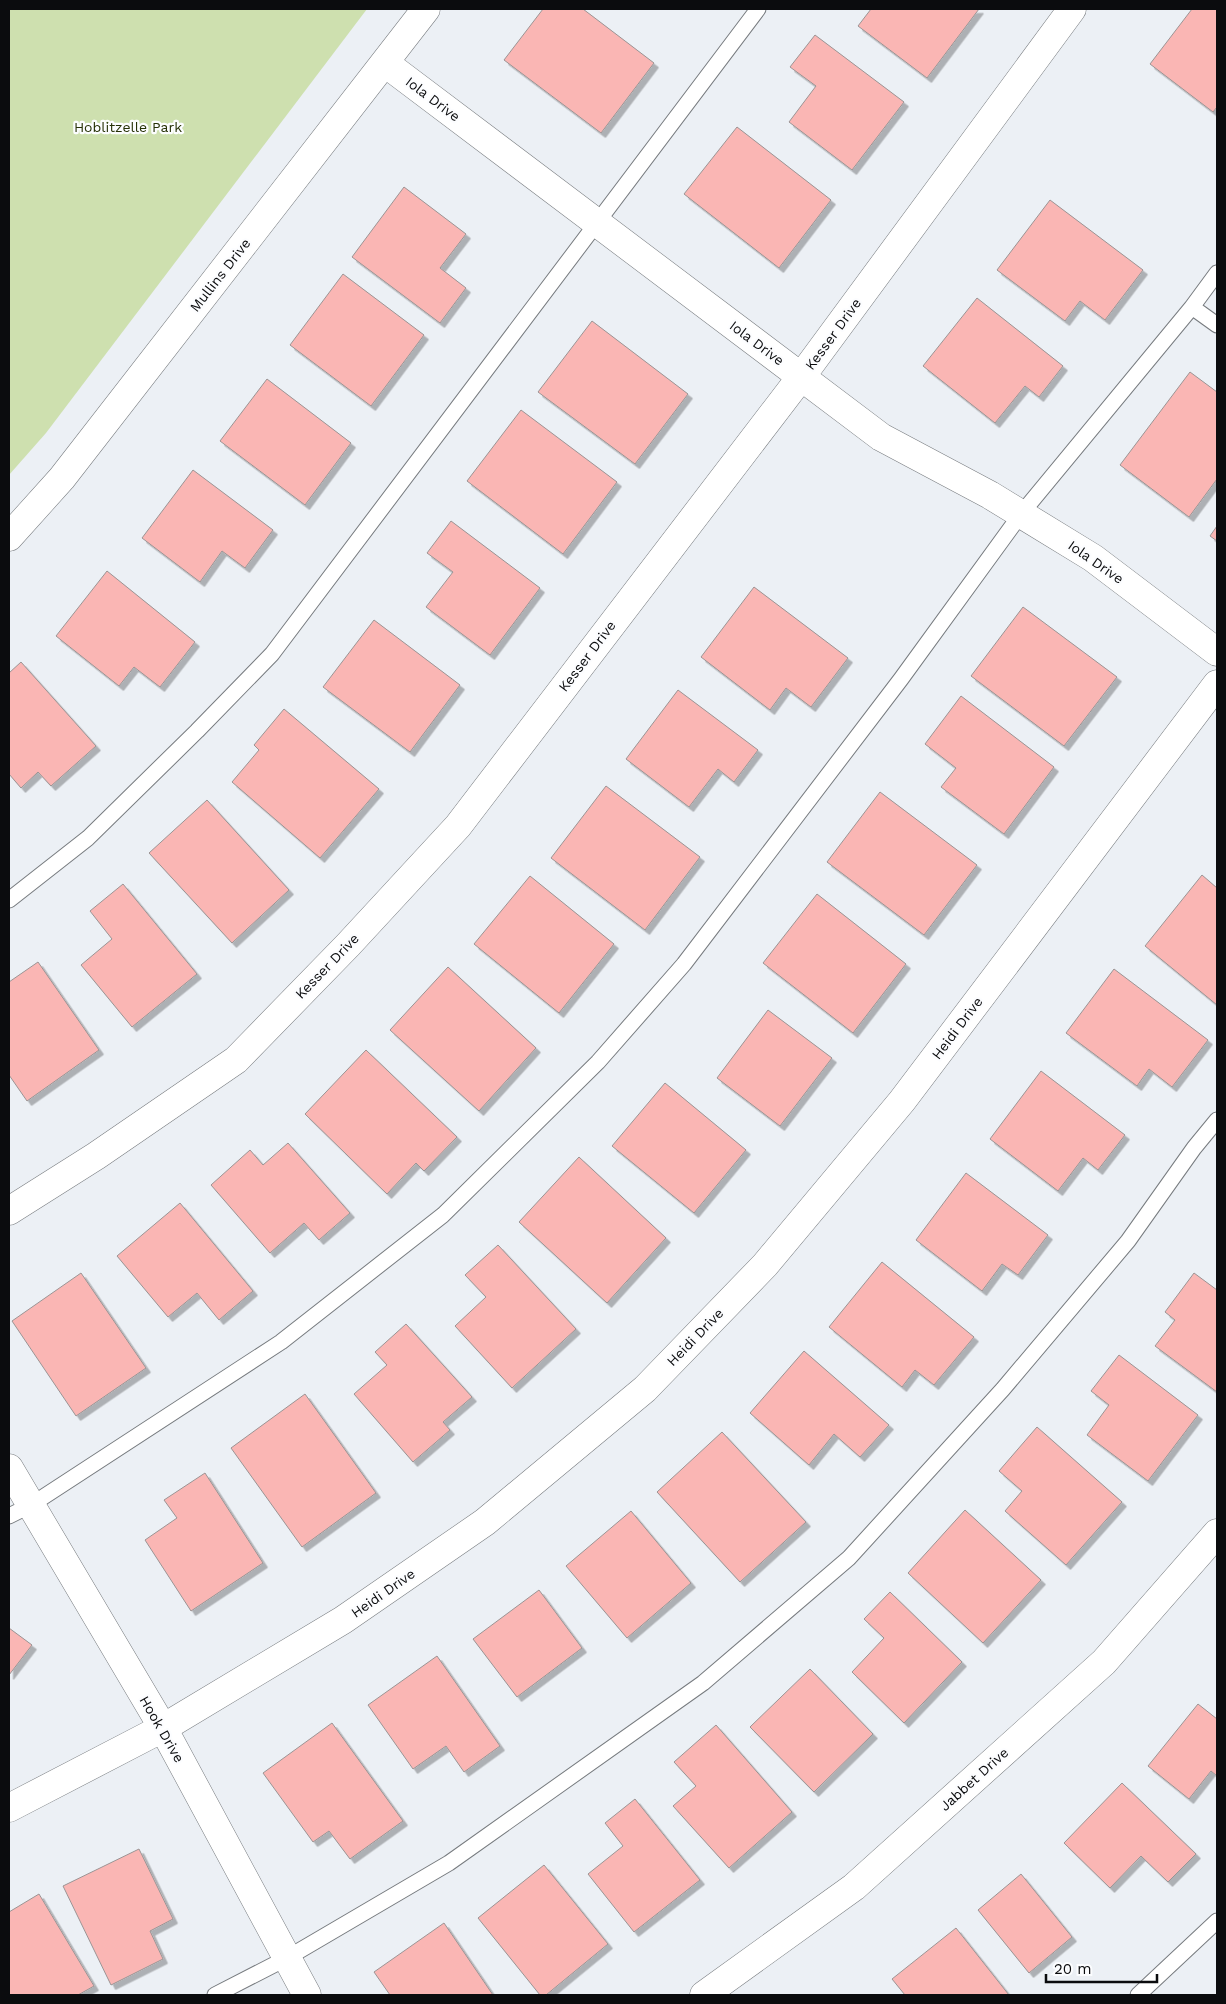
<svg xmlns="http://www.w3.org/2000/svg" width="1226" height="2004" font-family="'Work Sans',sans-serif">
<defs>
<filter id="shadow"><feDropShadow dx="4.5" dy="4.5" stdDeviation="0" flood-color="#0004"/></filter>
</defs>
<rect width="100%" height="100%" fill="#ecf0f5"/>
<path fill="#cee0af" d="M9,9H367L46,433L9,475Z"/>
<path fill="#fab6b4" stroke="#9b9494" filter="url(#shadow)" d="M543,9H583L654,63L601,133L504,60Z
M871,9H979L927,78L858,26Z
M1192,9H1217V107L1213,112L1150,64Z
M815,35L904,102L852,170L789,122L816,86L790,67Z
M737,127L831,200L779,268L684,194Z
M404,187L466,234L440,268L466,288L440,323L352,257Z
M1050,200L1143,270L1105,320L1080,301L1065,321L997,270Z
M343,274L424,335L371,406L290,345Z
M977,298L1063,366L1039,397L1025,386L995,423L923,366Z
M592,321L688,394L635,464L538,392Z
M1190,372L1217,392V479L1189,517L1120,465Z
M267,379L351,443L305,505L220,441Z
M521,410L617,482L563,554L467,481Z
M193,470L273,530L245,568L222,551L200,582L142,538Z
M451,521L540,588L490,655L426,607L453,572L427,553Z
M1217,526V541L1210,536Z
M107,571L195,642L160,687L134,667L119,686L56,636Z
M754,587L848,658L811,707L786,688L770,710L701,657Z
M1023,607L1117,677L1064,746L971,676Z
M374,620L460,685L410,752L323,687Z
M21,662L96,746L51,786L38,772L21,788L9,774V673Z
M678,690L758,750L734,782L718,769L689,807L626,759Z
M961,696L1054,767L1004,834L941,787L956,768L925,744Z
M284,709L379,789L320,858L232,782L259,750L254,745Z
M606,786L700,857L645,930L551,858Z
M880,792L977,865L924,935L827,862Z
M207,800L289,890L232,943L149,853Z
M1202,875L1217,888V1005L1145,946Z
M530,876L614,944L559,1013L474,944Z
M123,884L197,974L132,1027L81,965L112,939L90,911Z
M817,894L906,964L853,1033L763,963Z
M38,962L99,1050L27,1101L9,1075V982Z
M448,967L536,1048L479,1111L390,1030Z
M1114,969L1208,1040L1172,1087L1149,1069L1137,1086L1066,1033Z
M768,1010L832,1058L780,1126L717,1078Z
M366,1050L457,1137L424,1171L416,1163L387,1194L305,1114Z
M1041,1071L1125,1135L1098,1170L1083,1158L1058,1191L990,1139Z
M665,1083L746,1150L694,1213L612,1146Z
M288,1143L350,1213L319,1240L304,1223L270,1253L211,1185L250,1150L263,1165Z
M579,1157L666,1238L607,1303L519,1222Z
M966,1173L1048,1235L1018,1275L1002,1264L982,1291L916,1240Z
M180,1203L253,1291L219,1320L197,1293L168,1317L117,1256Z
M498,1245L576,1329L512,1388L455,1326L486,1297L465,1275Z
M882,1262L974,1337L934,1385L915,1370L902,1387L829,1327Z
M81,1273L146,1368L76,1416L12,1321Z
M1194,1273L1217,1290V1392L1155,1346L1175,1320L1165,1312Z
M406,1324L472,1397L443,1422L450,1430L413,1462L354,1394L387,1365L375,1352Z
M804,1351L889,1425L860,1457L834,1434L809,1465L750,1413Z
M1119,1355L1198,1415L1148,1481L1087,1435L1109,1405L1091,1391Z
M305,1394L376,1493L302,1547L231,1448Z
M1037,1427L1122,1502L1066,1565L1005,1511L1022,1491L999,1471Z
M722,1432L806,1522L740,1582L657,1492Z
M205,1473L263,1563L191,1611L145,1540L177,1518L164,1500Z
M965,1510L1041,1580L983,1643L908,1573Z
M631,1511L691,1583L627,1638L566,1566Z
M539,1590L582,1648L517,1697L473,1639Z
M890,1592L962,1662L904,1723L852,1672L884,1638L864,1619Z
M9,1628L32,1645L9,1675Z
M437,1656L500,1746L464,1772L446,1746L413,1769L368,1705Z
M810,1669L873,1734L814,1792L750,1727Z
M1198,1704L1217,1719V1776L1211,1771L1189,1799L1148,1766Z
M332,1723L403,1821L350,1859L329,1831L313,1842L263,1773Z
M716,1725L792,1812L729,1868L673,1806L696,1786L674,1762Z
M1122,1783L1196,1854L1168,1882L1141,1856L1110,1888L1064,1843Z
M635,1799L700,1880L634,1932L588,1874L623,1846L605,1823Z
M139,1849L173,1919L150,1931L163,1959L111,1985L63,1886Z
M544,1865L608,1944L546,1995H540L478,1918Z
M1021,1874L1072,1937L1029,1973L978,1910Z
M39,1894L94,1986L78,1995H9V1912Z
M444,1923L493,1995H390L374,1972Z
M956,1928L1009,1995H905L892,1979Z"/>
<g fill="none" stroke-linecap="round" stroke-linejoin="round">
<defs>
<path id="lane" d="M1217,273L1192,307L1217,325
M9,900L88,838L197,731L272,654L758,9
M9,1516L31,1505L281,1342L443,1215L598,1062L684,964L901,679L1021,514L1192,307
M215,1995L287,1958L449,1863L703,1683L849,1558L1003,1389L1128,1241L1194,1148L1217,1120
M1138,1995L1217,1921"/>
<path id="street" d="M385,63L881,437L990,495L1093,558L1217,652
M9,1211L96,1156L236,1060L348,945L458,826L801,377L1072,9
M9,1468L163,1728L307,1995
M9,1808L163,1728L343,1620L485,1522L645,1389L765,1265L902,1101L1217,684
M704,1995L854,1887L1104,1662L1217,1533"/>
<path id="secondary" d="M9,537L62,478L426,9"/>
</defs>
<use href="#lane" stroke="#777b7f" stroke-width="17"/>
<use href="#street" stroke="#777b7f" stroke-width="29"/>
<use href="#secondary" stroke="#777b7f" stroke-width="29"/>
<use href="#lane" stroke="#fff" stroke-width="15"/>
<use href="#street" stroke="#fff" stroke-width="28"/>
<use href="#secondary" stroke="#fff" stroke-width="28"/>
</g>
<g text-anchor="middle" stroke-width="4.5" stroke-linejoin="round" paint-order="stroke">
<g font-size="14" fill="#0b0c0e" stroke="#fcfdff">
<text transform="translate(433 99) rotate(37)" y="5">Iola Drive</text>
<text transform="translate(220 275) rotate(-52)" y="5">Mullins Drive</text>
<text transform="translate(833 334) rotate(-54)" y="5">Kesser Drive</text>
<text transform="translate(757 343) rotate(37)" y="5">Iola Drive</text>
<text transform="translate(1096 562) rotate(35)" y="5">Iola Drive</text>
<text transform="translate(587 656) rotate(-53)" y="5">Kesser Drive</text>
<text transform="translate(327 966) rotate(-46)" y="5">Kesser Drive</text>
<text transform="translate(957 1028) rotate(-53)" y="5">Heidi Drive</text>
<text transform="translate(695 1337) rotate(-46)" y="5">Heidi Drive</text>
<text transform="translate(383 1593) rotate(-35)" y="5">Heidi Drive</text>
<text transform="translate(162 1729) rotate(60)" y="5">Hook Drive</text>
<text transform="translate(974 1779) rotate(-42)" y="5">Jabbet Drive</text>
</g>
<g font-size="14" fill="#253005" stroke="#fcfdff">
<text x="128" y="132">Hoblitzelle Park</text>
</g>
</g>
<rect width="1226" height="2004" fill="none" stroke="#0b0c0e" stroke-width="20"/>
<path d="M1046 1974v8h111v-8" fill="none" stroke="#0b0c0e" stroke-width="2.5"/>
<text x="1054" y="1974" font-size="15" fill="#0b0c0e" stroke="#fcfdff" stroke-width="4" paint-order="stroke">20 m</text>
</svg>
